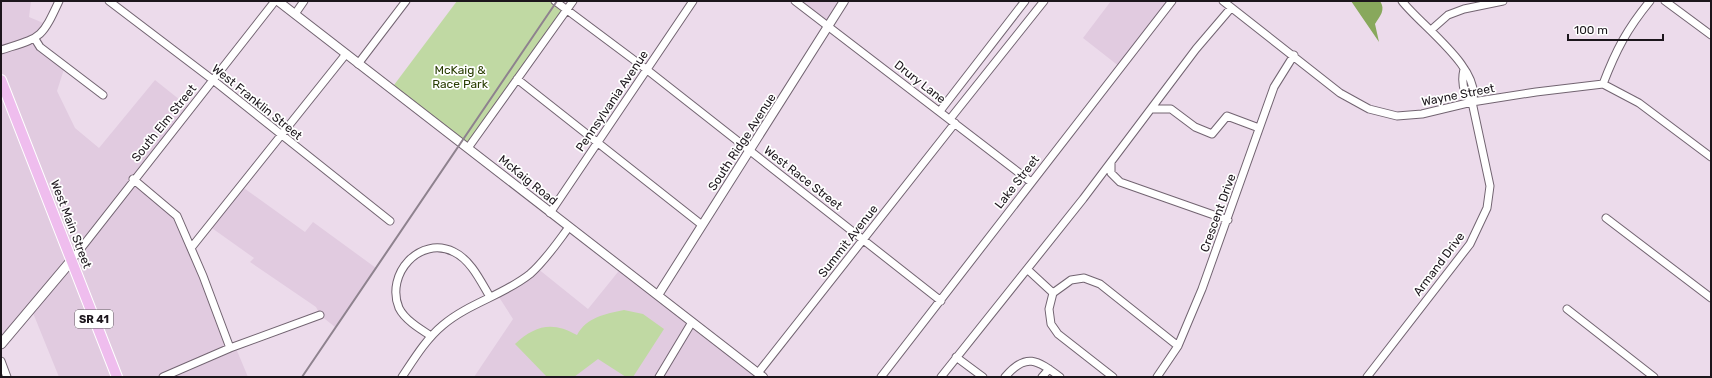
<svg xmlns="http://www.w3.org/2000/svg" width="1712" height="378" font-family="Rubik,sans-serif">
<rect width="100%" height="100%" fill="#ecdbeb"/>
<path fill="#e1cbe0" d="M1,1H31L29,17L48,25L35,39L65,66L57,91L75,128L99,148L155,80L190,108L134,179L177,216L230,348L235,346L248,377H59L31,308L1,344Z
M795,1H844L829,26Z
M1111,1H1172L1120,67L1083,38Z
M241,186L305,232L313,222L376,268L335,327L320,315L316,307L250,262L254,258L209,226Z
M622,267L763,377H474L513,319L497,294L537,268L588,309Z"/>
<path fill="#c0d9a3" d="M457,1H555L567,10L468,148L391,89Z
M624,310L643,314L664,329L633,377H626L598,359L574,377H547L515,344C535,325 553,321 577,335C587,317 605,314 624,310Z"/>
<path fill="#88a85c" d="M1351,1H1380C1386,10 1380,16 1375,24L1379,42Z"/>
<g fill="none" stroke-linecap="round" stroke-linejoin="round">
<defs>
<path id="minor" d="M109,1L213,80L390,221
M555,1L646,69L941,301
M795,1L1031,182
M1223,1L1340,93L1369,109L1397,116L1422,114L1472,102L1536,92L1603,84L1639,103L1711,157
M1402,1C1420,25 1484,70 1472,102
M1665,1L1711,35
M295,14L304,1
M1431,30L1448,15L1464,9L1503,1
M35,39L40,47L103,95
M1,50C41,37 41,40 59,1
M358,64L406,1
M1464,69C1461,82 1463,93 1472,102
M517,79L702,225
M1603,84C1616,50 1627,29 1650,1
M1151,109H1171L1195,127L1212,134L1227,116L1259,128
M940,111L1025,1
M950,119L1044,1
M468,148L573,1
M1111,162V173L1120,182L1228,220
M133,179L177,216L203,276L230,348
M550,213L693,1
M1606,218L1711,298
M191,248L346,54
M71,261L275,1
M1027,269L1053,293
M1567,309L1654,377
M431,336C420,329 405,320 399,308C385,274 420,235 454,252C471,260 481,282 490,297
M956,357L983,377
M1,361L7,377
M758,373L955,123
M163,377L230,348L320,315
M402,377C414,359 426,339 443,325C469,303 504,295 530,274C545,261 557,243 569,227
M659,377L692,322
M881,377L1172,1
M941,377L1083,199L1196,49L1231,8
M1005,377C1026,352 1037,360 1060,377
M1042,377L1049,369
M1113,377L1058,334L1051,324L1049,309L1053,293L1071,280L1084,278L1100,284L1178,346
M1157,377L1178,346L1202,289L1274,87L1294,55
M1367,377L1470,244L1487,208L1490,186L1472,102"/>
<path id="tertiary" d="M278,1L763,377
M658,295L844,1"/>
<path id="secondary" d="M1,344L71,261"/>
<path id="primary" d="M1,80L117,377"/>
</defs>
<use href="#minor" stroke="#726471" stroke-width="9"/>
<use href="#tertiary" stroke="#726471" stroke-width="10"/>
<use href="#secondary" stroke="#726471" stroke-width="11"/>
<use href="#primary" stroke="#fff" stroke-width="12"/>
<use href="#minor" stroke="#fff" stroke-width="7"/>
<use href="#tertiary" stroke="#fff" stroke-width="8"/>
<use href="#secondary" stroke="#fff" stroke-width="9"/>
<use href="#primary" stroke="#efbdee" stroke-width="10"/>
<path stroke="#8e828e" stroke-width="2" d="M302,377L557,1"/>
</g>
<g text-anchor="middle" stroke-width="3.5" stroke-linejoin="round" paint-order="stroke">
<rect fill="#fff" stroke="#605c60" stroke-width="1" x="75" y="310" width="38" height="18" rx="3"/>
<g font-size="11" font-weight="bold" fill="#1c161c">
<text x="94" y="323">SR 41</text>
</g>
<g font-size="12" fill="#293d02" stroke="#fff">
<text x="460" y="74">McKaig &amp;<tspan x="460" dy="14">Race Park</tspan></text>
</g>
<g font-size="12" fill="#1c161c" stroke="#fff">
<text transform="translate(920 82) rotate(38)" y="4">Drury Lane</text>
<text transform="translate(1458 95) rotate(-11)" y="4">Wayne Street</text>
<text transform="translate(612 101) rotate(-56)" y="4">Pennsylvania Avenue</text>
<text transform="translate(257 102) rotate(39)" y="4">West Franklin Street</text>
<text transform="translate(164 123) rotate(-51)" y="4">South Elm Street</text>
<text transform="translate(742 142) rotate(-57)" y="4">South Ridge Avenue</text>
<text transform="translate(803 178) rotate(38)" y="4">West Race Street</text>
<text transform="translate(528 180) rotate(39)" y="4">McKaig Road</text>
<text transform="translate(1017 182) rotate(-52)" y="4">Lake Street</text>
<text transform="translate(1218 213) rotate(-70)" y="4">Crescent Drive</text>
<text transform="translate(71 224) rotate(69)" y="4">West Main Street</text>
<text transform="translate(848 241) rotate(-52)" y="4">Summit Avenue</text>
<text transform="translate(1439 264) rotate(-53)" y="4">Armand Drive</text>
</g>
</g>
<rect width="1712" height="378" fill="none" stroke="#1c161c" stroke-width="4"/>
<path d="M1568 34v6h95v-6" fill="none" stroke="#1c161c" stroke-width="2"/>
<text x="1574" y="34" font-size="12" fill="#1c161c" stroke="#ffffff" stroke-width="3" paint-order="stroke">100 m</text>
</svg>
